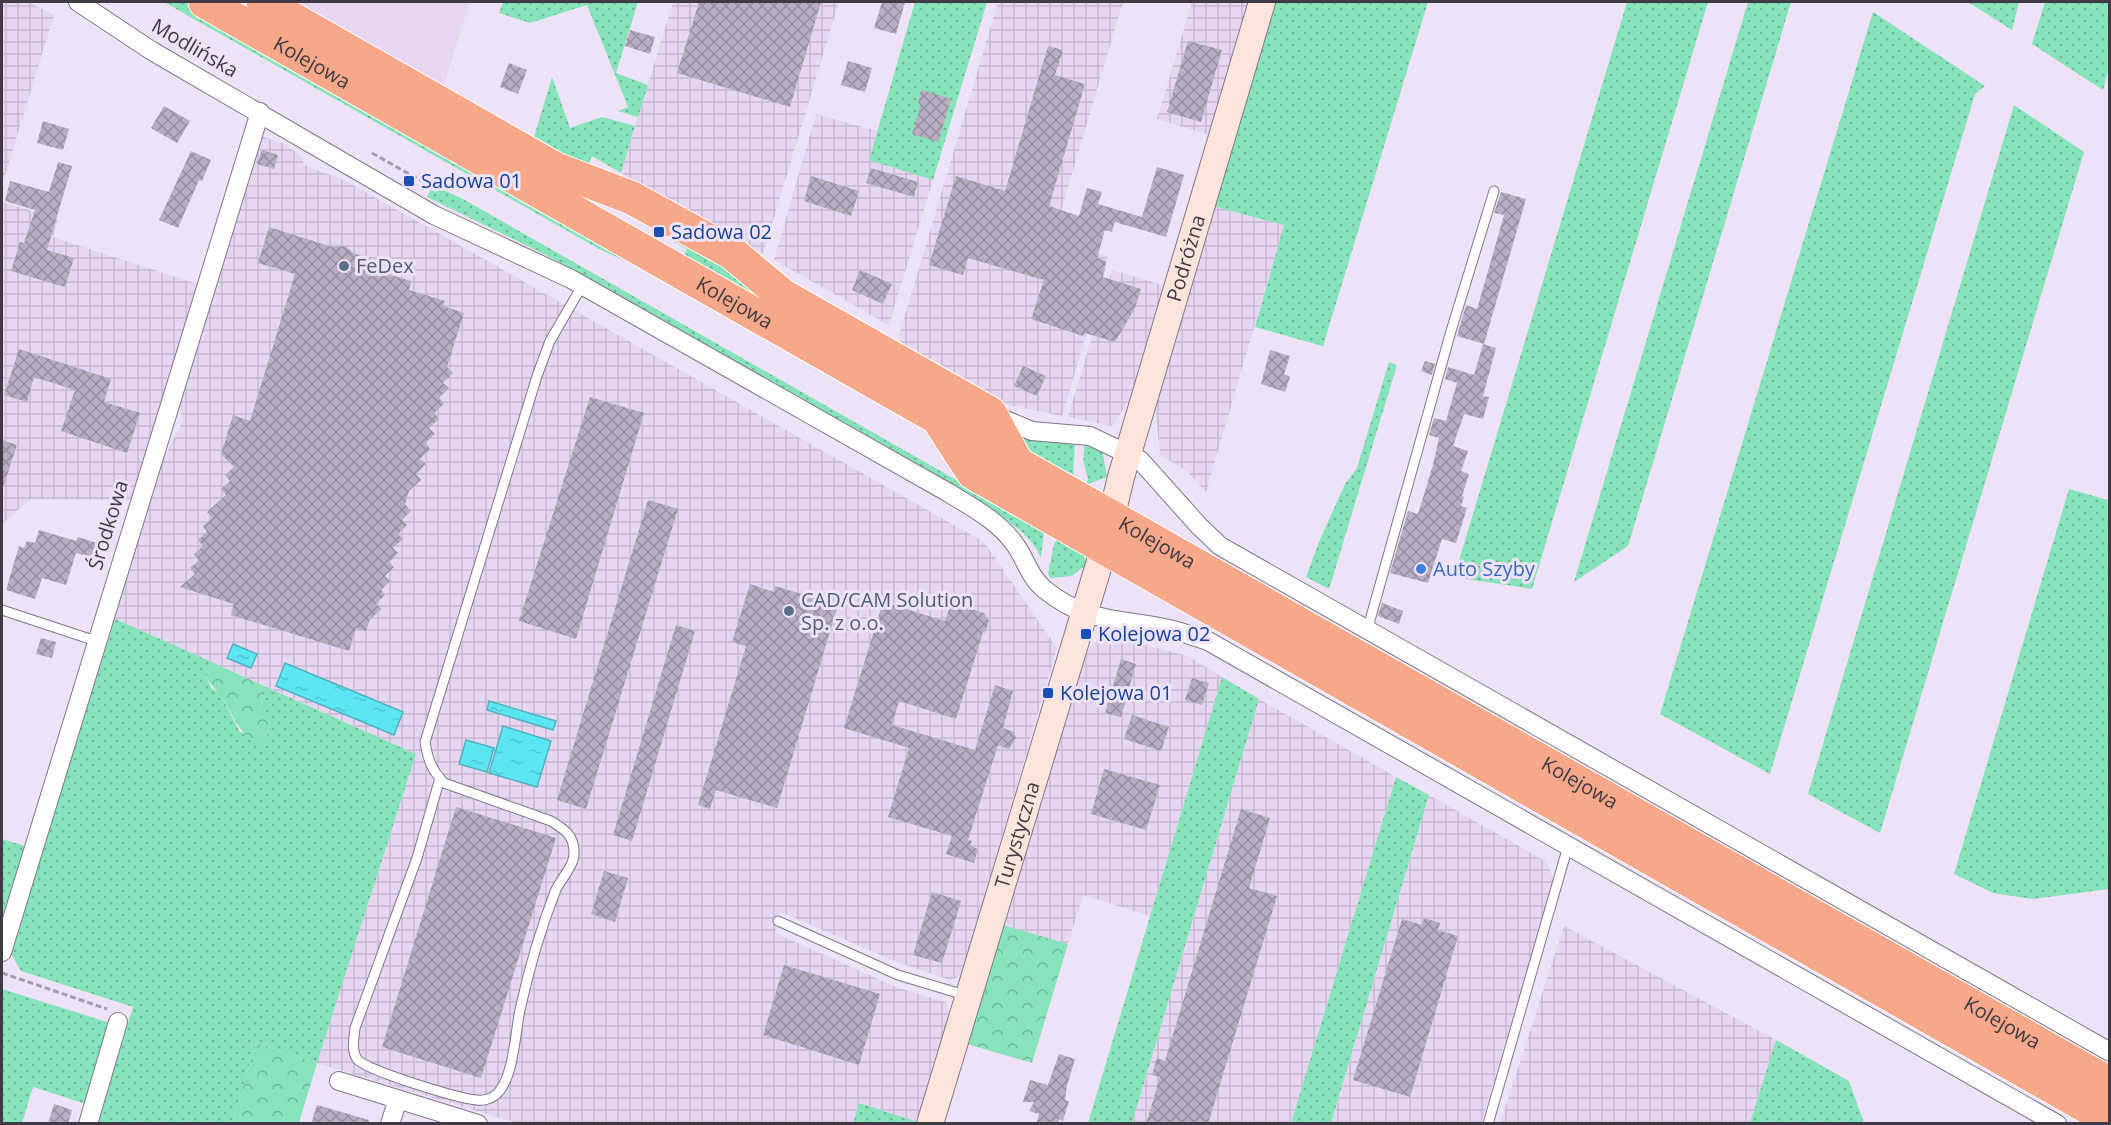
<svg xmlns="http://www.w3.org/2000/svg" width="2111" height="1125" font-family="'Open Sans',sans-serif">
<defs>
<pattern id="industrial-grid" width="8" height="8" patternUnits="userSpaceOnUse" patternTransform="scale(1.5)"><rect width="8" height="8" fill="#e7d6f2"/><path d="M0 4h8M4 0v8" fill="none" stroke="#c7b8d1"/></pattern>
<pattern id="grass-dots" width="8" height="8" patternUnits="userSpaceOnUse" patternTransform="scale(1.5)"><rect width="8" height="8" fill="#86e3ba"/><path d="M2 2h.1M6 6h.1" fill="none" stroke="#6fb999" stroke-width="1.8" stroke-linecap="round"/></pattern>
<pattern id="forest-crowns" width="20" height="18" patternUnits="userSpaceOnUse" patternTransform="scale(1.5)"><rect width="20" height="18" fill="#86e3ba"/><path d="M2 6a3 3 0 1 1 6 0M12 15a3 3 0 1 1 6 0" fill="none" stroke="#6fb999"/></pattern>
<pattern id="water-ripples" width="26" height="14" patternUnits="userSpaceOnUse" patternTransform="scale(1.5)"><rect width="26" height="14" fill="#5ce6f4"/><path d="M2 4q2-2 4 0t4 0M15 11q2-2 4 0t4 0" fill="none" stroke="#51c6d2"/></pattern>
<pattern id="building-cross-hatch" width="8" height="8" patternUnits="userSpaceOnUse" patternTransform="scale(1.5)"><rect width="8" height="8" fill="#b9adc1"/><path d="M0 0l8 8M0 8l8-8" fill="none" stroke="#988e9e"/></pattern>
</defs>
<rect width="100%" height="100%" fill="#eee2f7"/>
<path fill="#e7d6f2" d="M296,2H470L444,85Z"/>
<path fill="url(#industrial-grid)" d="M2,2H29L54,15L4,179L2,178Z
M673,2H839L763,254L621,173Z
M998,2H1123L1053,238L1107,256V266L1062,416L1004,404L900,347V332Z
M1192,2H1250L1212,136L1157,119Z
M816,114L877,131L869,160L933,180L889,325L774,260Z
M258,135L285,144L302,157L304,165L346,181L984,542L1057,648L961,976L950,980L894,961L781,912L778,921L775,933L896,987L946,1002L950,1012L918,1122L859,1103L853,1123H517L317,1063L416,754L115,619L154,478L183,420L178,403Z
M2,202L58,219L53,237L200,285L132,500L31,499L4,522L2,529Z
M1212,206L1284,225L1206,492L1187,471L1160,455L1156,413L1151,410Z
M1112,270L1166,286L1131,406L1126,405L1112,426L1068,417Z
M1100,637L1123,639L1188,656L1222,677L1150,916L1083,895L1068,944L1003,925L1084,656Z
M1259,699L1396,777L1291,1123L1132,1124Z
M1429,795L1547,862L1554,882L1481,1123L1331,1124Z
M1564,926L1776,1040L1750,1123L1500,1124Z"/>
<path fill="url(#grass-dots)" d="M164,2H187L636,266L599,249Z
M503,2H638L616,73L648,85L638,117L618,111L628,107L587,5L530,23L499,13Z
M915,2H987L933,180L869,160Z
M1273,2H1428L1323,346L1255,327L1284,225L1212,206Z
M1627,2H1708L1532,589L1454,577Z
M1748,2H1791L1628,546L1574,582Z
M1968,2H2019L2012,30Z
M2045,2H2109V67L2103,90L2032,44Z
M1873,12L1985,86L1975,94L1770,774L1660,714Z
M552,77L570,128L602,117L635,126L621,173L592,156L587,168L534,137Z
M2014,105L2084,152L1880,833L1808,794Z
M439,188L463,199L1044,530L1041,558C1032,537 1013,524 995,512L546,255L427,197L431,189L436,192Z
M675,231L978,414L1075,442L1073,478L684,255L687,249L671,240Z
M1389,362L1397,365L1329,589L1306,577L1319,542L1345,484L1357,468Z
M1085,443L1102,450L1107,477L1086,485L1088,479L1083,460Z
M2069,489L2108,500L2109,495V889L2033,899L1993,893L1954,874Z
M1058,538L1084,555L1087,564L1072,576L1051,578L1048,574L1054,544Z
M115,619L214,663L206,677L212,689L219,692L240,732L265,741L270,724L260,711L266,687L416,754L317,1063L256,1043L232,1123H98L133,1007L21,971L10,952Z
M1222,677L1259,699L1132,1123H1088Z
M1396,777L1429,795L1331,1123H1291Z
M2,839L25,846L2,924Z
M2,989L107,1022L111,1031L89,1105L33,1087L22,1123H2Z
M1776,1040L1849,1081L1864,1123H1750Z
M859,1103L918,1122L917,1124H853Z"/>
<path fill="url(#forest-crowns)" d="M214,663L266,687L260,710L270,724L265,741L254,744C238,729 232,714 221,696C217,689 211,686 206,677Z
M1003,925L1068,944L1032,1063L967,1044Z
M256,1043L317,1063L299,1123H232Z"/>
<path fill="url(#water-ripples)" stroke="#53b2bf" stroke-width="1.5" d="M233,644L257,654L251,668L227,658Z
M285,663L403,712L394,735L276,686Z
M489,701L556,721L553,730L487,710Z
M503,726L551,741L537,787L489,773Z
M466,740L494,748L487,772L459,764Z"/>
<path fill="url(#building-cross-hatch)" d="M699,2H821L790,107L677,73Z
M882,2H905L896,34L874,28Z
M630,30L655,37L650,54L625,46Z
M1188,41L1222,50L1201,122L1167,112Z
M1048,46L1063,50L1055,75L1085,84L1049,206L1079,216L1087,188L1102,192L1098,204L1142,217L1157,167L1184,175L1166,237L1115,222L1112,232L1105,230L1097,258L1106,261L1103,277L1141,289L1135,308L1115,342L1085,333L1083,336L1031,319L1044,280L968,258L963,275L929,265L956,176L1005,191Z
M848,61L872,68L865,92L841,85Z
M509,63L527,70L518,94L500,87Z
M922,90L951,99L938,142L912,134L921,104L918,103Z
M164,106L190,121L177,143L151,128Z
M43,121L69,129L63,150L37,143Z
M262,150L278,155L274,169L257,164Z
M191,151L211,160L202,181L199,180L178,228L159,220Z
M58,162L72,166L47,250L74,258L65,287L11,271L20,242L24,243L35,210L5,201L10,181L49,192Z
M871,168L918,182L914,197L866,183Z
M811,176L859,191L851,216L804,201Z
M1501,192L1526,199L1484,344L1457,336L1466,305L1477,309L1486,278L1504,215L1494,213Z
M269,227L332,247L345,246L353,253L378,261L375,270L411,281L409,290L445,301L443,306L464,313L447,367L453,373L443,383L449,388L439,398L444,404L434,413L439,419L429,428L435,434L425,443L430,449L420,459L426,464L416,474L421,480L409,491L405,504L411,511L402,520L407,525L398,534L403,539L393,548L398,553L389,562L394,567L385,576L390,581L381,590L385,595L376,604L381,609L370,620L366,631L356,628L349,651L231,615L234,604L180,587L195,574L190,568L199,560L194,554L203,546L198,540L207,532L203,526L212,518L207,512L226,495L221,489L230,481L225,475L234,467L221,454L233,415L250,421L295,274L258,263Z
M860,270L892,284L883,304L852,290Z
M1483,344L1496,348L1483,396L1489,397L1483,419L1464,414L1453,446L1468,451L1461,471L1469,474L1462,496L1464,497L1461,506L1467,508L1456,543L1442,539L1428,583L1390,573L1408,511L1418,514L1433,465L1439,438L1429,435L1434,418L1446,421L1457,383L1445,379L1448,367L1474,375Z
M19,349L111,379L104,402L140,413L127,453L61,431L75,390L34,377L27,402L4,395Z
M1270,350L1290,356L1284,374L1290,377L1285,392L1261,384Z
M1425,361L1435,364L1432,375L1421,371Z
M1023,366L1046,376L1037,396L1014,386Z
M590,397L644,413L576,639L519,621Z
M2,440L17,445L4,485H2Z
M648,500L678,509L586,809L557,800Z
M39,530L76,541L78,537L100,544L96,558L76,553L66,585L42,578L35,599L6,590L19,546L24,548L27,541L35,543Z
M750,584L774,592L775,586L838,605L777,808L716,790L710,809L698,805L746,646L732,642Z
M954,594L966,598L963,606L984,613L989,621L985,633L983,632L956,719L899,701L892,725L975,750L995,685L1013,691L1003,728L1014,732L1016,738L1009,749L998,745L968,840L972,841L970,846L978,849L974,863L946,854L952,836L888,817L909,748L844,728L883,602L945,621Z
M1382,603L1403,611L1399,624L1378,616Z
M676,625L695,631L632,841L613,835Z
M41,638L56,642L52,658L36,654Z
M1121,659L1136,664L1121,717L1105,713Z
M1192,678L1209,683L1202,705L1185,700Z
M1132,715L1169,727L1161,751L1124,739Z
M1104,769L1160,785L1146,830L1091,814Z
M456,807L556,838L481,1078L382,1047Z
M1241,809L1270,818L1249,888L1277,896L1208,1124H1146L1160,1077L1152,1075L1157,1058L1165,1061Z
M604,871L628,878L615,922L591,914Z
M932,892L961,901L942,963L913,955Z
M1424,918L1440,923L1438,930L1458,936L1410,1097L1353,1080L1402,919L1422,925Z
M784,965L880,994L859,1065L763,1035Z
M1059,1054L1075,1059L1067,1086L1065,1100L1069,1101L1063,1121L1059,1119L1058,1124H1036L1039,1114L1029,1111L1034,1102H1023L1030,1080L1048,1085Z
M54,1104L72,1110L68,1124H48Z
M317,1105L369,1120L368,1124H311Z"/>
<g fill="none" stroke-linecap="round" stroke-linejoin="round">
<defs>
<path id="lane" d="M2,610L96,641
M1367,631L1451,331L1494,191
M440,778L417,858L355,1028C354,1039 351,1050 357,1059C364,1070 460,1099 477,1100C482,1101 490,1099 494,1096C514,1083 515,1032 520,1010C528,973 541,928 555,892C560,879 575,866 574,852C574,835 564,829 551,821L444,783C432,770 428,761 425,742L537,376L550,341L582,286
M778,921L898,975L968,996
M1488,1124L1568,846"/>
<path id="street" d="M78,2L152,51L434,215L571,279L949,493C973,508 997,520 1014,543C1025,557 1029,577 1044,589C1087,624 1119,618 1169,629C1182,632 1195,637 1208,641L2057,1124
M996,416L1032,431L1090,436L1140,460L1199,526L1220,546L2110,1052
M2,952L260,112
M339,1081L478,1124
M88,1124L118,1022
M390,1124L398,1099"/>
<g id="secondary">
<path id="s1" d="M930,1124L1104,548L1121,477L1262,2"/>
</g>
<g id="highway">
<path id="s2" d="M205,2L2110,1084"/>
<path d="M263,2L556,169L632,198L732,253L782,295L990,413L1017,463"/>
<path d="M940,422L973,473L2110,1120"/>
</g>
</defs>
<use href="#lane" stroke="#817689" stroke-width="11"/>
<use href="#street" stroke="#817689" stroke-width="20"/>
<use href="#secondary" stroke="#817689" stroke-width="28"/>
<use href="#highway" stroke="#fff" stroke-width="35"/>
<path stroke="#a59cac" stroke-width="3" stroke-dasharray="6 3" stroke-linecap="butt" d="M372,153L434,188
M2,973L107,1009"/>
<use href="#lane" stroke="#fff" stroke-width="9"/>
<use href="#street" stroke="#fff" stroke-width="18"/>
<use href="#secondary" stroke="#fde5dc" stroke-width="26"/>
<use href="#highway" stroke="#f7a88a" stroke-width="33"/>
</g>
<g fill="#1a4fb4" stroke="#eee2f7" stroke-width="2">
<rect x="403" y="175" width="12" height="12" rx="3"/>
<rect x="653" y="226" width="12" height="12" rx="3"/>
<rect x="1080" y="628" width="12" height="12" rx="3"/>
<rect x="1042" y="687" width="12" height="12" rx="3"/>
</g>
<g fill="#5c6f8a" stroke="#eee2f7" stroke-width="2">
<circle cx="344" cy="266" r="6"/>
<circle cx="789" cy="611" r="6"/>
</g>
<circle fill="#3f7fe0" stroke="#eee2f7" stroke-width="2" cx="1421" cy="569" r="6"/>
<g text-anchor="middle" stroke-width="6" stroke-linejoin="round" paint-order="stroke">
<g font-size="20" fill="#3f3a43" stroke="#eee2f7">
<text transform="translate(195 48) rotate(30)" y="7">Modlińska</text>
<text dy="7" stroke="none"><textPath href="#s2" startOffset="123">Kolejowa</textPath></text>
<text dy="7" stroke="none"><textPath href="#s1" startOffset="903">Podróżna</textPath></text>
<text dy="7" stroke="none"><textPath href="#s2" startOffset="609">Kolejowa</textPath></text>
<text transform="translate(108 525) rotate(-73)" y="7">Środkowa</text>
<text dy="7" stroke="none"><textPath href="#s2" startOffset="1095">Kolejowa</textPath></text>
<text dy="7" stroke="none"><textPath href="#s2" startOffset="1581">Kolejowa</textPath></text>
<text dy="7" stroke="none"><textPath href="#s1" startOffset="302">Turystyczna</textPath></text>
<text dy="7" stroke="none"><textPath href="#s2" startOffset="2067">Kolejowa</textPath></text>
</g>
<g font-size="20" fill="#164399" stroke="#eee2f7" text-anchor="start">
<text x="421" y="188">Sadowa 01</text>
<text x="671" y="239">Sadowa 02</text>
<text x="1098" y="641">Kolejowa 02</text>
<text x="1060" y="700">Kolejowa 01</text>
</g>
<g font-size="20" fill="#4e5e75" stroke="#eee2f7" text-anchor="start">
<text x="356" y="273">FeDex</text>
<text x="801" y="607">CAD/CAM Solution<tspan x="801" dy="23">Sp. z o.o.</tspan></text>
</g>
<g font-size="20" fill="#366cbe" stroke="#eee2f7" text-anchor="start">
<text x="1433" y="576">Auto Szyby</text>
</g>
</g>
<rect width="2111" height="1125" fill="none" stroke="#3f3a43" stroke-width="6"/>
</svg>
